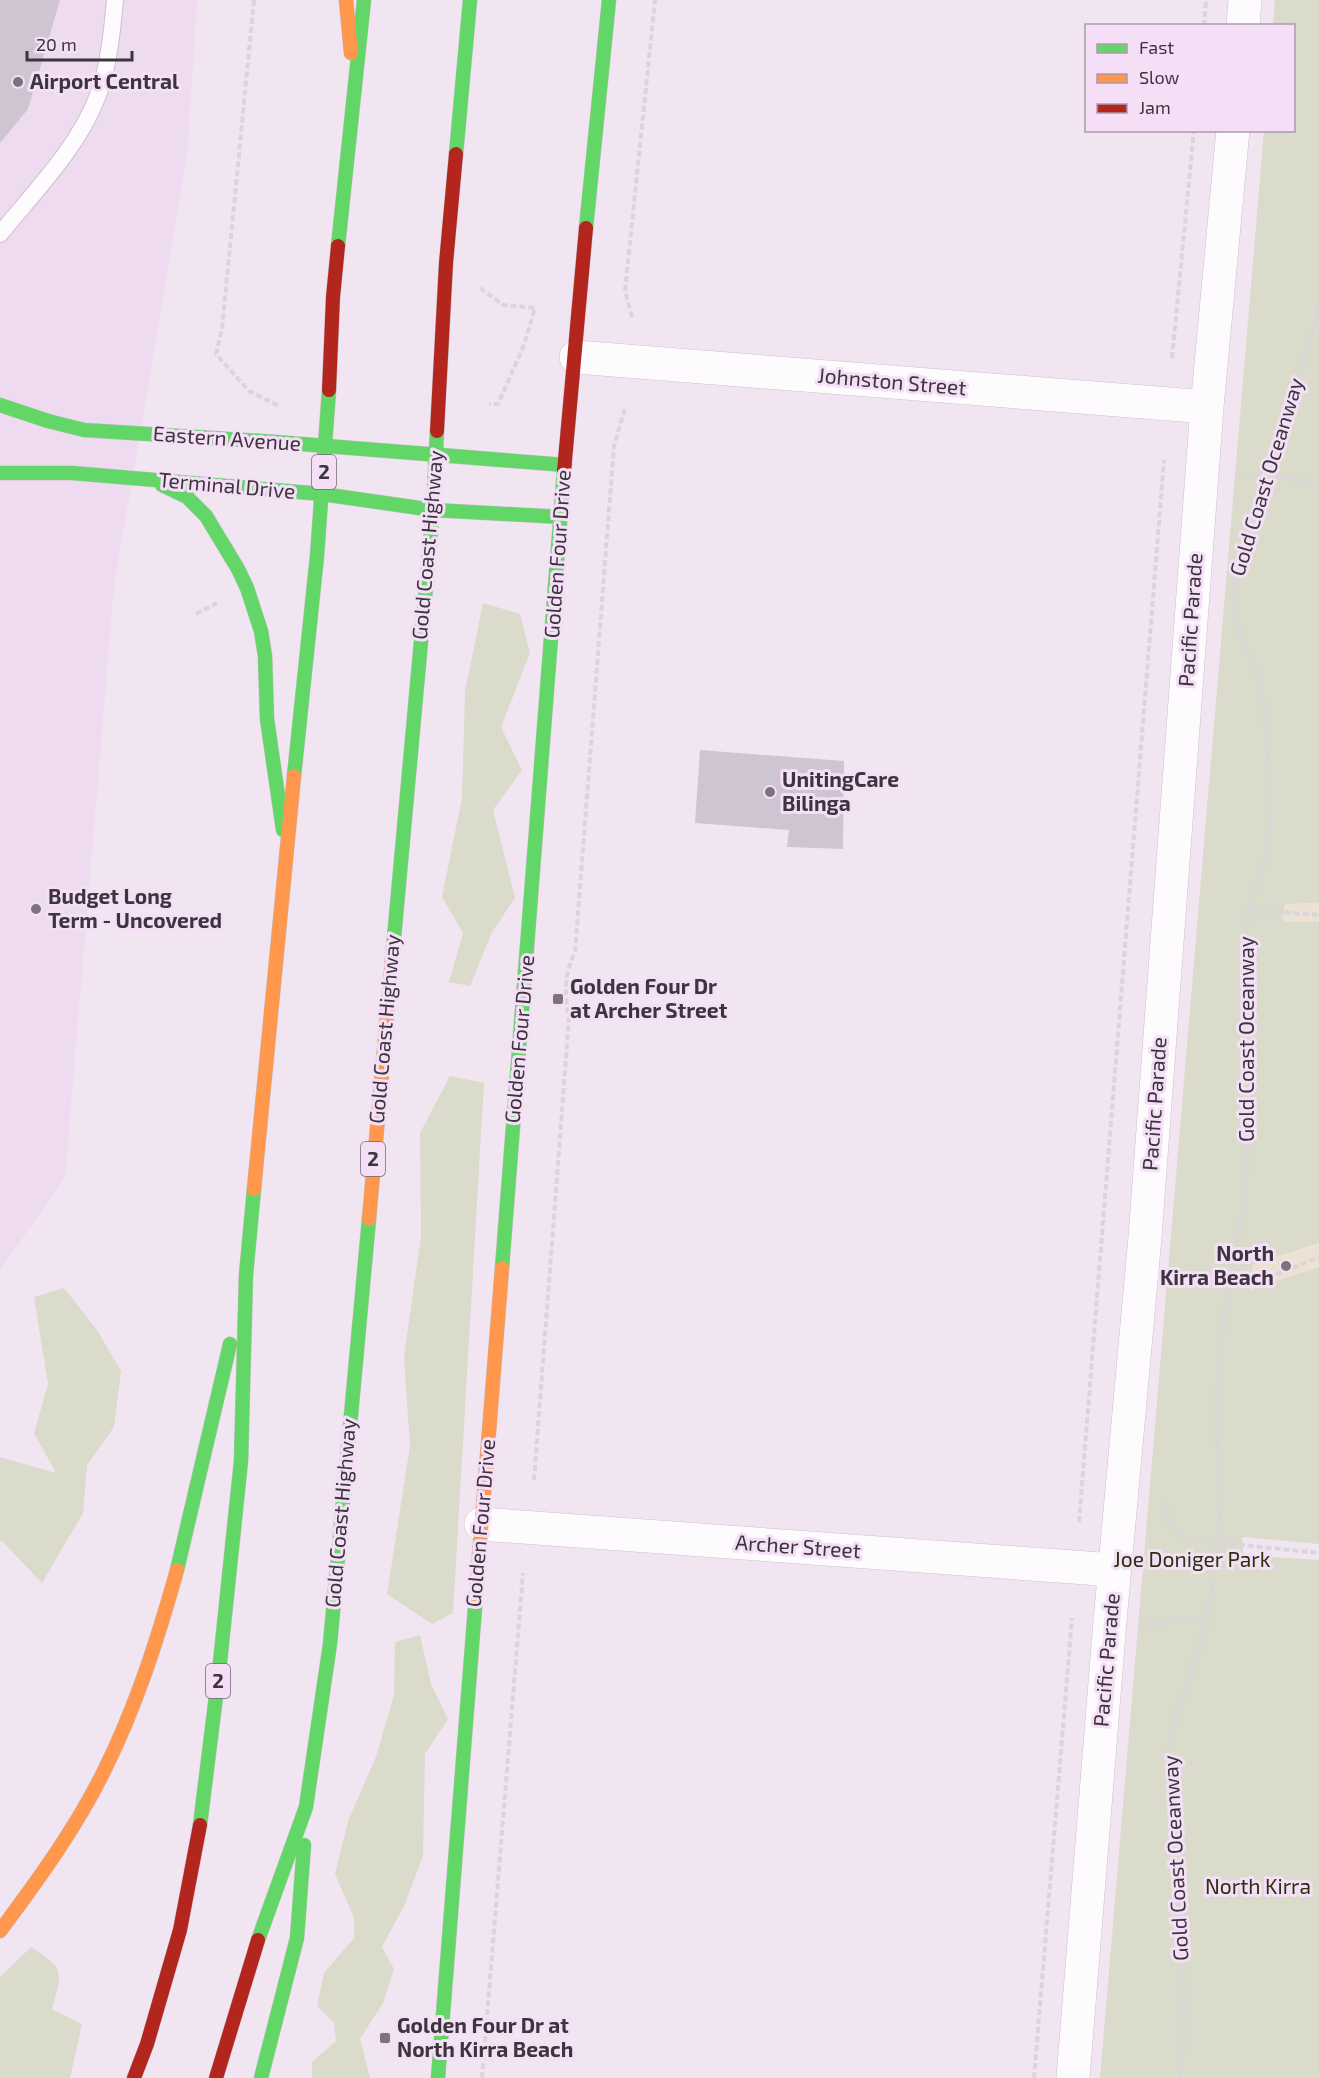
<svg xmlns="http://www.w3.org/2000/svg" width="1319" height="2078" font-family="'Exo 2',sans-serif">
<rect width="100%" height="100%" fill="#f1e5f1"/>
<path fill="#efdbf0" d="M0,0H197L187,157L114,586L65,1178L0,1270Z"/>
<path fill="#dadbca" d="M1275,0H1319V903L1285,904L1283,921L1319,922V1243L1253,1265L1250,1289L1319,1267V1544L1242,1537L1243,1555L1319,1560V2078H1100L1264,131L1294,130V26L1273,25Z
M483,603L520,614L530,653L501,727L522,770L493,810L515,898L492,932L470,986L449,982L463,933L442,897L462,798L465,691Z
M450,1076L484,1083L453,1613L432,1624L387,1594L410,1446L404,1357L421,1236L420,1133Z
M64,1288L97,1330L121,1371L114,1427L87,1465L83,1513L42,1583L2,1541L0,1542V1457L56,1473L34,1433L48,1384L34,1297Z
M420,1635L431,1684L448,1719L425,1754L423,1856L404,1906L382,1947L394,1969L383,2003L360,2039L370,2078H312V2062L336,2041L334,2023L317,2006L324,1973L354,1938V1918L335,1874L348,1821L376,1757L394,1695L395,1642Z
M31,1947C66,1969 62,1972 52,2009L82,2024L70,2078H0V1977Z"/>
<path fill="#ece1d2" d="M1319,903V922H1283L1285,904Z
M1319,1243V1267L1250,1290L1253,1265Z"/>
<path fill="#cfc5d2" d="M0,0H60L28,109L0,143Z
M700,750L844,761L843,849L787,847L789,830L695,823Z"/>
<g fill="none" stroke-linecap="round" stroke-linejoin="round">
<defs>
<path id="lane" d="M0,234C34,192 79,147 98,95C109,65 112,32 115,0"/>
<path id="street" d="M1243,26L1245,0
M576,357L1207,407
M481,1524L1114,1570
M1073,2078L1110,1621L1145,1237L1207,407L1233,130"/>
<path id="fast" d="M456,154L470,0
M586,228L609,0
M338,246L364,0
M0,405L48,421L84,430L276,442L565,465
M0,473H72L322,494L433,510L561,517
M162,485L187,497L206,516L238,569L247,588L261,631L265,656L267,719L283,830
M294,776L317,556L329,390
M393,949L433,510L437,431
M502,1268L564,471
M177,1570L230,1344
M200,1825L219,1672L241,1461L246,1275L254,1189
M258,1940L306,1807L330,1644L369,1219
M261,2078L297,1938L304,1845
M438,2078L476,1595"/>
<path id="slow" d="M346,0L351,53
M254,1189L294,776
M369,1219L393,949
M476,1595L502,1268
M0,1931C38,1880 76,1828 104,1771C136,1707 158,1638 177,1570"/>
<path id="jam" d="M329,390L333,297L338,246
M437,431L446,263L456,154
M564,471L586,228
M134,2078L147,2044L180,1930L200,1825
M216,2078L258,1940"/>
</defs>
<use href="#lane" stroke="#cbc2cc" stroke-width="18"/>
<use href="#street" stroke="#cbc2cc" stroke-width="34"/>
<use href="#fast" stroke="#cbc2cc" stroke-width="15"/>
<use href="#slow" stroke="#cbc2cc" stroke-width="15"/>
<use href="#jam" stroke="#cbc2cc" stroke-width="15"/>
<path stroke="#d9d6d9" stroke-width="4" stroke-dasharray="6 3" stroke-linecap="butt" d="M254,0L222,329L216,354L249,391L279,406
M1204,26L1206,0
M480,288L503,305L535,308L524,345L498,404H489
M632,317L625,291L655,0
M1172,358L1194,130
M1236,475H1263L1319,482
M196,614L217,603
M1249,910L1319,915
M1231,1278L1277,1274L1319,1257
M534,1480L569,1018C564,992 564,976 575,952L614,446L625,408
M1164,1501C1168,1518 1170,1530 1185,1539L1319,1553
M1079,1522L1164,460
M1145,1623H1165L1184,1618L1207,1621
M482,2078L523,1573
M1034,2078L1072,1618
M1180,2078L1184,2026L1182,1951L1167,1763L1173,1724L1191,1673L1207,1621L1218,1543L1221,1497L1216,1412L1222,1329L1243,1211L1251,1099L1245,947L1249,910L1267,857L1270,815L1267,732L1261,692L1256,670L1242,641L1235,618L1233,587L1263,475L1284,425L1296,381L1316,322L1319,300"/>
<use href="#lane" stroke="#fdfbfd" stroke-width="16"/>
<use href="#street" stroke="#fdfbfd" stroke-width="33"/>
<use href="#fast" stroke="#63d668" stroke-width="14"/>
<use href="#slow" stroke="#ff974d" stroke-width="14"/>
<use href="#jam" stroke="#b3261e" stroke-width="14"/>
</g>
<g fill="#7c737d" stroke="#f5dff7" stroke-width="2">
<circle cx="18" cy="82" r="6"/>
<circle cx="770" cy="792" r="6"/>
<circle cx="36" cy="909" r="6"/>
<rect x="552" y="993" width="12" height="12" rx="3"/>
<circle cx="1286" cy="1266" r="6"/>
<rect x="379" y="2032" width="12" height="12" rx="3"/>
</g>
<g text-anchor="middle" stroke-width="6" stroke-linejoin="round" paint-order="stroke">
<g fill="#f5dff7" stroke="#746876" stroke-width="1.5">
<rect x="312" y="455" width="24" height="34" rx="4.5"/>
<rect x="361" y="1142" width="24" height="34" rx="4.5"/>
<rect x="206" y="1664" width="24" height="34" rx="4.5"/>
</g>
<g font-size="20" font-weight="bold" fill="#3d353e">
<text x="324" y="479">2</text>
<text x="373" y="1166">2</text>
<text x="218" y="1688">2</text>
</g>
<g font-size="21" font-weight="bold" fill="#3d353e" stroke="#f5dff7" text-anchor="start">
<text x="30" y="89">Airport Central</text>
<text x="782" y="787">UnitingCare<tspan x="782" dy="24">Bilinga</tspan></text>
<text x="48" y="904">Budget Long<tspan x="48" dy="24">Term - Uncovered</tspan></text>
<text x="570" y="994">Golden Four Dr<tspan x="570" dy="24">at Archer Street</tspan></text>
<text x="1274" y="1261" text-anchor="end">North<tspan x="1274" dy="24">Kirra Beach</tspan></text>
<text x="397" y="2033">Golden Four Dr at<tspan x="397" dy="24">North Kirra Beach</tspan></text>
</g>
<g font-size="21" fill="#3d353e" stroke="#f5dff7">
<text transform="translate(892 382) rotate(5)" y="7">Johnston Street</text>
<text transform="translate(227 439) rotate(4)" y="7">Eastern Avenue</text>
<text transform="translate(1267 477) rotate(-73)" y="7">Gold Coast Oceanway</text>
<text transform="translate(227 486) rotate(5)" y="7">Terminal Drive</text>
<text transform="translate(428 545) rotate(-85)" y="7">Gold Coast Highway</text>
<text transform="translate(558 554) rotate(-86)" y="7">Golden Four Drive</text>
<text transform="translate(1191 620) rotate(-86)" y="7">Pacific Parade</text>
<text transform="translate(385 1029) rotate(-85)" y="7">Gold Coast Highway</text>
<text transform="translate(520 1039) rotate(-85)" y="7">Golden Four Drive</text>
<text transform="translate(1247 1039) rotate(-90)" y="7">Gold Coast Oceanway</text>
<text transform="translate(1155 1104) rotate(-86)" y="7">Pacific Parade</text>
<text transform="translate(341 1513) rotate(-85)" y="7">Gold Coast Highway</text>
<text transform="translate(481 1523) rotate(-85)" y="7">Golden Four Drive</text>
<text transform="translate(798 1547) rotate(4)" y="7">Archer Street</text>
<text transform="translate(1107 1660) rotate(-85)" y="7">Pacific Parade</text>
<text transform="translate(1176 1858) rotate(-93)" y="7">Gold Coast Oceanway</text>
</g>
<g font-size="21" fill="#2a310d" stroke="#f5dff7">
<text x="1192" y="1567">Joe Doniger Park</text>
<text x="1258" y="1894">North Kirra</text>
</g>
</g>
<rect x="1085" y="24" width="210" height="108" fill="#f5dff7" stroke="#ab9bad" stroke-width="1.5"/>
<rect x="1097" y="44" width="30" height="9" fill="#63d668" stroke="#ab9bad" stroke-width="1.5"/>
<text x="1139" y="54" font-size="18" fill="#3d353e">Fast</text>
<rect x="1097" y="74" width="30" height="9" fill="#ff974d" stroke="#ab9bad" stroke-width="1.5"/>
<text x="1139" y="84" font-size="18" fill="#3d353e">Slow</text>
<rect x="1097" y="104" width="30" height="9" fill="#b3261e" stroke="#ab9bad" stroke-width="1.5"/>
<text x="1139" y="114" font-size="18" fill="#3d353e">Jam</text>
<path d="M27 51v9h105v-9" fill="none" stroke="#3d353e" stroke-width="3"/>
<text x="36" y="51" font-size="18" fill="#3d353e" stroke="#f5dff7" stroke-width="4.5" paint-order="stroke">20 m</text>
</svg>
